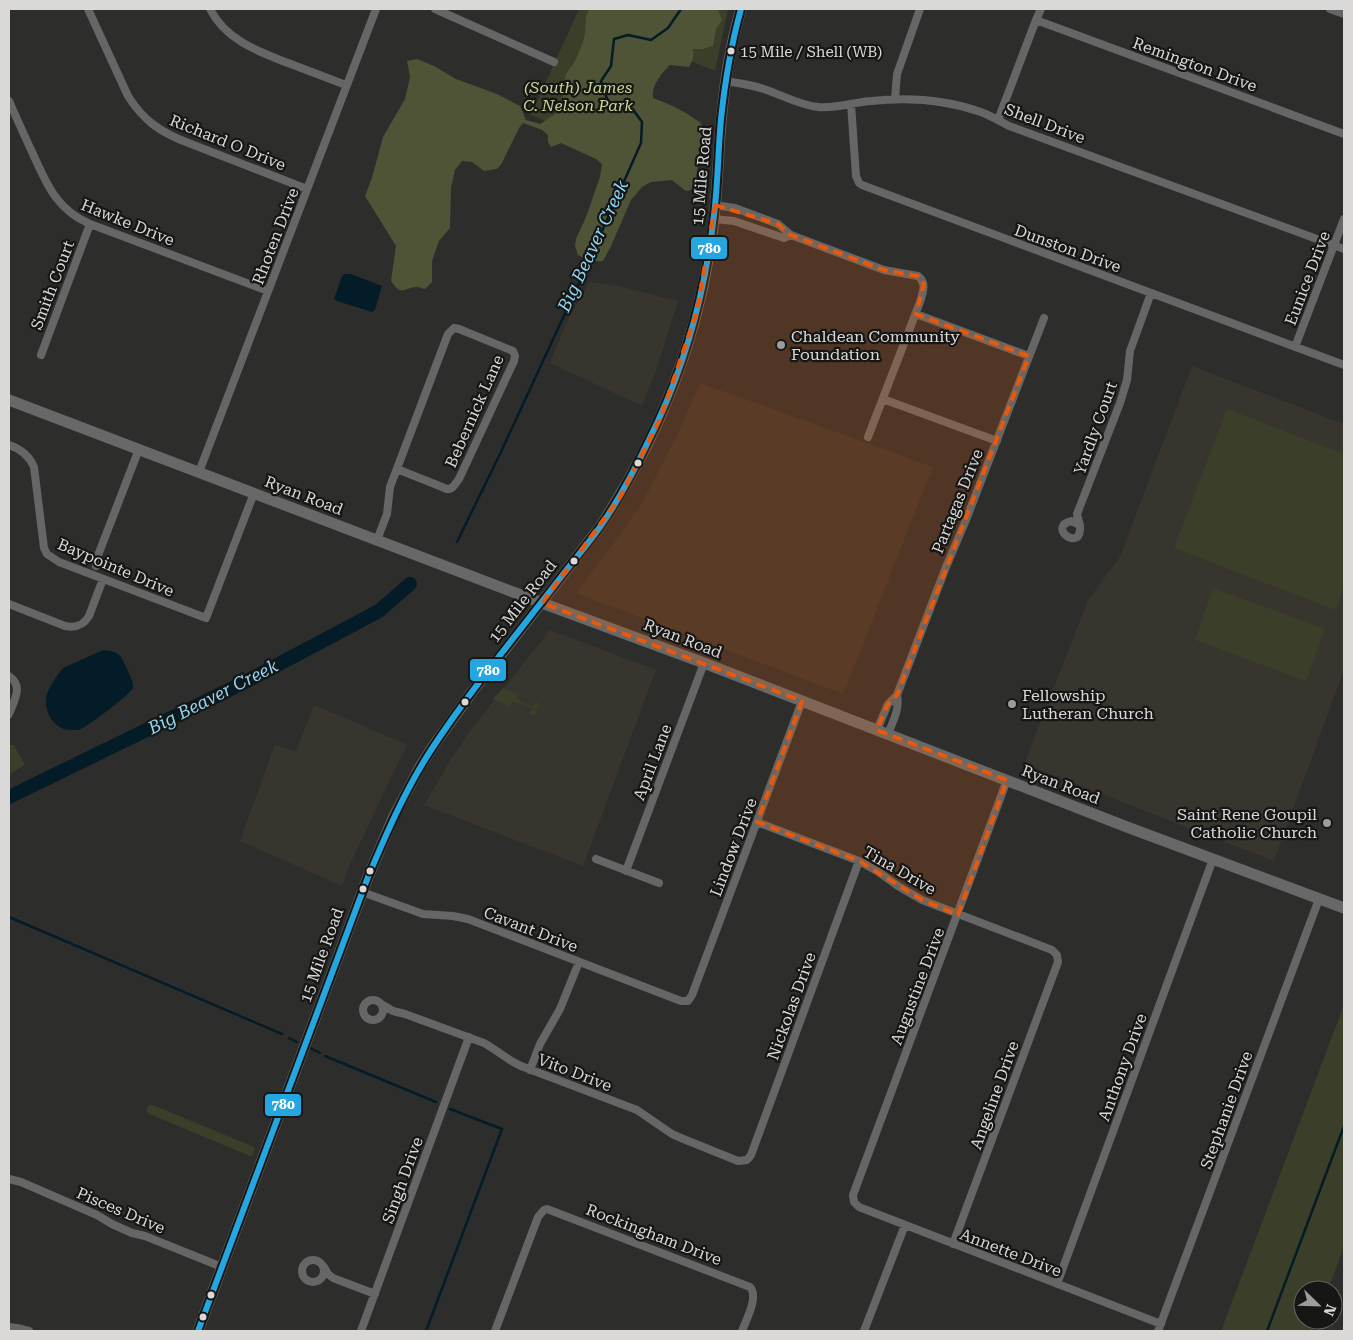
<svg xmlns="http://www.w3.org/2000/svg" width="1353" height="1340" font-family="'Roboto Serif',serif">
<rect width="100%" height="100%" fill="#2d2d2c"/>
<path fill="#37352e" d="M590,282L619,286L678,301L656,371L642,406L550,363L569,317Z
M1192,366L1344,424V670L1274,861L1024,764L1088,600L1120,557Z
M700,383L933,467L843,694L576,593L618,538L642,503L677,436Z
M550,630L656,670L583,866L424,805L450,761L470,731Z
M314,705L408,745L399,761L350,864L342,886L240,841L275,744L296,752Z"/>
<path fill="#3b3e28" d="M579,9H728L715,71L628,35L611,82L702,122L695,183L531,115Z
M1227,409L1344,454V587L1335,610L1174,548Z
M1213,588L1325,629L1306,681L1195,640Z
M503,688L518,694L517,700L533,707L535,702L539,703L535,716L530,714L532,708L512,701L510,706H508L493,699Z
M9,745H14L25,765L9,774Z
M1344,1005V1246L1328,1290H1303V1320H1317L1312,1331H1221Z
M149,1105H153L254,1147L255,1149L253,1155L250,1156L149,1114C146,1110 146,1108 149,1105Z"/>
<path fill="#4f5436" d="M589,9H718L722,20L716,29L713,46L703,49H693V59L689,67L670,65C661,74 651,86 653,98C672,105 690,113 704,127L697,174L691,190L686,191L672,180L651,182L642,187L631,200L611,246L603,261C593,262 586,260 578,255L575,246L576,239L586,217L600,177L602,164L596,159L561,143L551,147L548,142V135L542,130L523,123L519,128L502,163L497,169L484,171L472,162L462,161L455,170L451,188L450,228L439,241L432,261V282L425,289C423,289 419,287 417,287C403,288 402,297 391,281L396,246L365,196L372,178L383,137L405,99L410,77L407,61L417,59L434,66L456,79L497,94L520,106L526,120L540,124L558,112L563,101V87L566,74L575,61L582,45L585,34L586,17Z"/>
<path fill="#041c27" d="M345,274H351L382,286L375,310L372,312L337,301L334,299L342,276Z
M103,650C119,651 121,655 127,669C129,674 134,682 133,688C131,694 87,727 79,730C78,730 72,730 71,730C56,731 44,713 46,698C47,690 57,675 63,668Z"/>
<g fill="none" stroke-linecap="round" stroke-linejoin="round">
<path stroke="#041c27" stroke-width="2.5" d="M457,542L500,454L579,283L641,143L642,122L634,111L614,106L607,99L601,81L611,66L614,39L628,35L651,40L668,28L681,9
M9,917L282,1034
M289,1038L297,1042
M310,1048L320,1053
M325,1056L436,1102
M426,1331L502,1129L450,1109
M1267,1331L1344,1126"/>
<path stroke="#041c27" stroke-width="14" d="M9,797L245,682L379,611L410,584"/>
<path stroke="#666" stroke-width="8" d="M88,9L128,96C143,120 160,132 186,142L307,189
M210,9C226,40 257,51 288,63C307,70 327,78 346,85
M435,9L554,62
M1330,9L1344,14
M1036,20L1344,134
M726,81C739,83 752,85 764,89C782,95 799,105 818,107C836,109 854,102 871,101C908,97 947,100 981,112C991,116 1000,121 1009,126L1344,249
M895,99L897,74L920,9
M9,101C17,119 25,137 33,154C47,185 57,210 90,224L268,291
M851,104L856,176L859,183L862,185L1344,365
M998,120L1036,20L1041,9
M715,205L735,208L778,224L791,235L884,270L918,276C927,283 923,292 920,302L868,437
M714,219L734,221L784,238L791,235
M916,314L1029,356
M1295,347L1344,219
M41,355L90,224
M883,399L997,441
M9,445C21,449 29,455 34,467L44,548L47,554L59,562L206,618L254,493
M199,472L376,9
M1079,525L1072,521C1047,526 1078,551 1080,530C1081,525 1078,519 1077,514L1120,403L1127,380L1130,351L1151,293
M377,540L387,514L390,487L448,334L454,328L459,329L513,351L515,356L514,361L459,479C455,484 453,490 447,489L397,469
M96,566L97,558L139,449
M9,604L65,626C75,628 83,626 89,616L103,579
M9,676C24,686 14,701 9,714
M877,730L888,704L897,695L946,567L966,520L1044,318
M888,734C893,721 900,709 897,695
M1007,780L853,1195L854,1202L859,1207L1161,1324
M757,822L859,861L877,871L898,886L922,900L1052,950L1057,955L1058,962L953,1244
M596,859L659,883
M626,871L704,663
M362,892L423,914L453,916L468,919L681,1001H688L692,995L802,701
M363 1010a10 10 0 1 1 20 0a10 10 0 1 1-20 0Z
M381,1004L393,1011L405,1014L484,1043C497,1050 507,1060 521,1066L637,1110L672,1134L681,1138L738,1161L747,1160L751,1155L859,861
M530,1070L540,1044L560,1009L579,962
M9,1179L21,1182L97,1215L112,1224L132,1233L145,1236L222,1267
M302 1271a11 11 0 1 1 22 0a11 11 0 1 1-22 0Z
M324,1267L328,1274L333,1278L375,1294
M1057,1284L1213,859
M9,1327L17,1328L29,1331
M361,1331L469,1037
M495,1331L538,1217L544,1210L547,1209L750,1287C759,1297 746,1320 742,1331
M864,1331L905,1225
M1158,1331L1319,899"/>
<path stroke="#686868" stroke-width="11" d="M9,400L542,603L704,663L1127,827L1344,908
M198,1331L368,877L394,816L420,767L434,745L472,692L600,527C661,434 702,329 714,218C717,191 718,163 720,135C723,93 729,49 741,9"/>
<defs>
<path id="bus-1" d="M198,1331L368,877C387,832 406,788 433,747C472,688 518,633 561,577C574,560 588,544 600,527C623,494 641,457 658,421C688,356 706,286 714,215C718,183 718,151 721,119C725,81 731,45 741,9"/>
</defs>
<use href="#bus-1" stroke="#161615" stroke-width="10"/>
<use href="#bus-1" stroke="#24a6e1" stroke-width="6"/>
</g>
<path fill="#e8590c" fill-opacity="0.2" stroke="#e8590c" stroke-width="4" stroke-dasharray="10 6" stroke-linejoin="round" d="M715,205L778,224L791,235L884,270L918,276L924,284L916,314L1029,356L897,695L888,704L877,730L1007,780L958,915L922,900L859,861L757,822L802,701L542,603L620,497L660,419L697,311Z"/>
<g fill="#dad9d8" stroke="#161615" stroke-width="2">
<circle cx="731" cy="51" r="4.5"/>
<circle cx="638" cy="463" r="4.5"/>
<circle cx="574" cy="561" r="4.5"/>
<circle cx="465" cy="702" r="4.5"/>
<circle cx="370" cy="871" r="4.5"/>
<circle cx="363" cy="889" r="4.5"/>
<circle cx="211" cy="1295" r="4.5"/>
<circle cx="203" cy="1317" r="4.5"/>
</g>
<g fill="#9d9d9c" stroke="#161615" stroke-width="2">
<circle cx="781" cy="345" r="5"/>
<circle cx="1012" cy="704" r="5"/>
<circle cx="1327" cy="823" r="5"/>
</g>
<g text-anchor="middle" stroke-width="4.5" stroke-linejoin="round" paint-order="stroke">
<g font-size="15" fill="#dad9d8" stroke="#161615" text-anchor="start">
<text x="740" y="57">15 Mile / Shell (WB)</text>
</g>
<g font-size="16" fill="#dad9d8" stroke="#161615">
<text transform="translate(1195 64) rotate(20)" y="6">Remington Drive</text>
<text transform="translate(1045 123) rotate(21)" y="6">Shell Drive</text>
<text transform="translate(228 142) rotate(22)" y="6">Richard O Drive</text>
<text transform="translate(701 176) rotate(-85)" y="6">15 Mile Road</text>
<text transform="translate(128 222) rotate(22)" y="6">Hawke Drive</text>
<text transform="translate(275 236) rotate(-69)" y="6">Rhoten Drive</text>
<text transform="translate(1068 248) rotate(20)" y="6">Dunston Drive</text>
<text transform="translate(1307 278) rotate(-69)" y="6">Eunice Drive</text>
<text transform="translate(52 285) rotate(-69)" y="6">Smith Court</text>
<text transform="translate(474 411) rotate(-66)" y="6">Bebernick Lane</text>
<text transform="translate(1095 428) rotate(-70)" y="6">Yardly Court</text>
<text transform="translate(304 495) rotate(21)" y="6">Ryan Road</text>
<text transform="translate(957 501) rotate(-68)" y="6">Partagas Drive</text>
<text transform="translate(116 567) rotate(23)" y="6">Baypointe Drive</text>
<text transform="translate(522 601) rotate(-52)" y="6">15 Mile Road</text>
<text transform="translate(683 638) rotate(21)" y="6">Ryan Road</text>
<text transform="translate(652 762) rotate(-69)" y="6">April Lane</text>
<text transform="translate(1061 784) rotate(21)" y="6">Ryan Road</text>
<text transform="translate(733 847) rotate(-69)" y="6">Lindow Drive</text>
<text transform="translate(900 870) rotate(30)" y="6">Tina Drive</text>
<text transform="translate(531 929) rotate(21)" y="6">Cavant Drive</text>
<text transform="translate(321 955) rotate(-70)" y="6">15 Mile Road</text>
<text transform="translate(917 986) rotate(-69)" y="6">Augustine Drive</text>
<text transform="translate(791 1006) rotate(-70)" y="6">Nickolas Drive</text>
<text transform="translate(1122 1067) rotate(-70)" y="6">Anthony Drive</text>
<text transform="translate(575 1072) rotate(21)" y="6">Vito Drive</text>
<text transform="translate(994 1095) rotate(-70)" y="6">Angeline Drive</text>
<text transform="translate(1226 1110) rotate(-70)" y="6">Stephanie Drive</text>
<text transform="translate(402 1180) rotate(-70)" y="6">Singh Drive</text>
<text transform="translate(121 1210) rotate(23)" y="6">Pisces Drive</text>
<text transform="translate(654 1234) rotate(21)" y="6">Rockingham Drive</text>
<text transform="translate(1011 1252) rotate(21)" y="6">Annette Drive</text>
</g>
<g font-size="16" font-style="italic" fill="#cad597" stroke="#161615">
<text x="578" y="93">(South) James<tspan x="578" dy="18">C. Nelson Park</tspan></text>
</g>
<g font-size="16" fill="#dad9d8" stroke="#161615" text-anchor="start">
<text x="791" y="342">Chaldean Community<tspan x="791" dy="18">Foundation</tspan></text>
<text x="1022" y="701">Fellowship<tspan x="1022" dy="18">Lutheran Church</tspan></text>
<text x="1317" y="820" text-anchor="end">Saint Rene Goupil<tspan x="1317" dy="18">Catholic Church</tspan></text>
</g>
<g font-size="18" font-style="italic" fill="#90d6f6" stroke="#161615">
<text transform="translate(593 246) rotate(-65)" y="6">Big Beaver Creek</text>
<text transform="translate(213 697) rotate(-27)" y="6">Big Beaver Creek</text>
</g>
</g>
<g stroke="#161615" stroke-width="2">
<rect x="690" y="236" width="38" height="24" rx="5" fill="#24a6e1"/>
<rect x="469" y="658" width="38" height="24" rx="5" fill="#24a6e1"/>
<rect x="264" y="1093" width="38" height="24" rx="5" fill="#24a6e1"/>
</g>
<g font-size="14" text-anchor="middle" font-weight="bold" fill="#fff">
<text x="709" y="253">780</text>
<text x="488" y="675">780</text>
<text x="283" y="1109">780</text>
</g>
<rect width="1353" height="1340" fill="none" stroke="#dad9d8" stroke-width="20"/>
<g transform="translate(1318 1305) rotate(113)"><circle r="24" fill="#161615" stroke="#646463"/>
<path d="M0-4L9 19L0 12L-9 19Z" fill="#9d9d9c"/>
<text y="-8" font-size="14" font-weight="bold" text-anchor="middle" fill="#dad9d8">N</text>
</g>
</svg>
